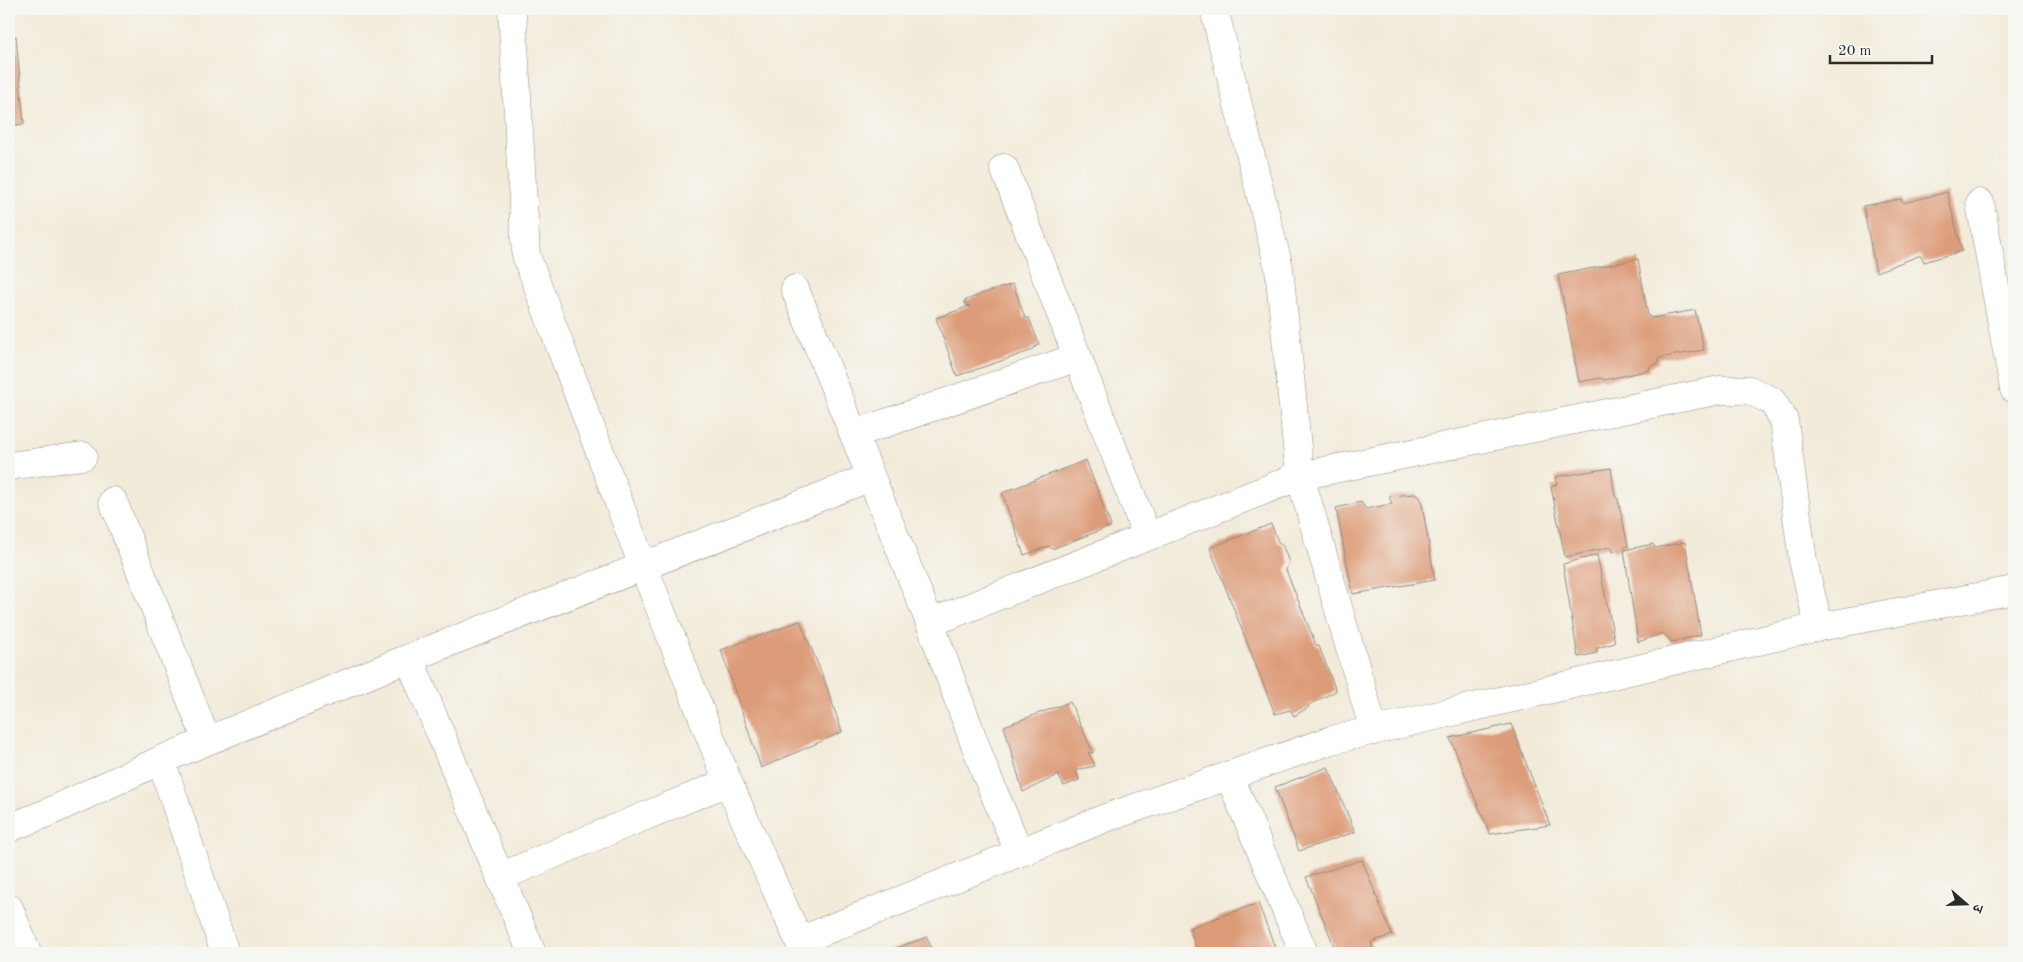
<svg xmlns="http://www.w3.org/2000/svg" width="2023" height="962" font-family="'Old Standard TT','Noto Serif Devanagari',serif">
<rect width="100%" height="100%" fill="#f6f6f2"/>
<filter id="ink" filterUnits="userSpaceOnUse"><feTurbulence type="fractalNoise" baseFrequency=".02" numOctaves="2"/><feDisplacementMap in="SourceGraphic" scale="10" xChannelSelector="R" yChannelSelector="G"/><feConvolveMatrix kernelMatrix="1 2 1 2 8 2 1 2 1" color-interpolation-filters="sRGB"/></filter>
<filter id="wash" filterUnits="userSpaceOnUse"><feTurbulence type="fractalNoise" baseFrequency=".0096" numOctaves="4" result="noise"/><feDisplacementMap in="SourceGraphic" scale="20" xChannelSelector="R" yChannelSelector="G"/><feGaussianBlur stdDeviation="1.12" result="paint"/><feColorMatrix in="noise" values="0 0 0 0 0 0 0 0 0 0 0 0 0 0 0 0 0 1.4 0 .05"/><feComposite in="paint" operator="in"/></filter>
<g filter="url(#wash)">
<rect width="100%" height="100%" fill="#f2ebd9"/>
<g id="blocks">
<path fill="#dd9c79" d="M16,36L24,124L9,126V37Z
M1947,192L1962,251L1924,262L1921,255L1876,272L1863,206L1901,199L1903,203Z
M1638,259L1648,316L1652,318L1695,310L1704,350L1659,358L1658,363L1649,367L1650,370L1604,380L1601,378L1579,382L1558,275Z
M1013,284L1025,318H1029L1039,344L1030,351L957,376L936,318L970,306L966,305L964,301L981,294Z
M1086,460L1111,526L1052,549L1049,546L1024,555L1002,493Z
M1611,468L1615,496L1618,499L1628,546L1613,552L1611,547L1565,557L1551,487L1557,484L1555,477Z
M1415,494L1421,499L1435,580L1353,594L1336,508L1361,502L1366,509L1392,504L1389,496Z
M1271,524L1279,544H1282L1289,562L1286,570L1316,645L1319,646L1336,691L1308,705L1309,707L1294,716L1290,710L1275,714L1210,548Z
M1685,542L1701,635L1672,642L1663,633L1638,642L1624,550L1653,544L1655,548Z
M1597,555L1615,643L1597,648V653L1578,657L1563,564Z
M800,621L824,679L842,732L761,768L721,650Z
M1070,702L1093,753L1088,752L1095,766L1076,770L1079,780L1064,786L1058,775L1023,792L1004,726Z
M1511,724L1550,825L1490,834L1450,738Z
M1328,767L1355,832L1299,851L1275,787Z
M1362,860L1392,935L1371,942L1374,952L1371,953H1337L1306,877Z
M1258,903L1277,953H1198L1189,928Z
M927,937L933,953H883Z"/>
</g>
</g>
<g filter="url(#ink)">
<use href="#blocks" fill-opacity="0" stroke="#8e8b82" stroke-width="1"/>
<g fill="none" stroke-linecap="round" stroke-linejoin="round">
<defs>
<path id="minor" d="M512,9L526,255L628,527L728,782L799,941L1103,819L1332,740L1819,627L2014,590
M1214,9L1279,268L1300,476L1374,731
M1004,168L1147,536
M1980,203L2014,389
M795,289L930,623
M854,434L1078,357
M9,466L83,456
M113,501L207,741
M409,658L500,877L582,842L728,782
M1229,775L1304,953
M9,828L47,813L161,760
M1019,852L986,774L930,623L1300,476L1720,390H1749L1772,401L1784,420L1803,561L1819,627
M500,877L532,953
M9,908L27,953
M225,953L161,760L409,658L871,477"/>
</defs>
<use href="#minor" stroke="#8e8b82" stroke-width="29"/>
<use href="#minor" stroke="#fff" stroke-width="28"/>
</g>
</g>
<rect width="2023" height="962" fill="none" stroke="#f6f6f2" stroke-width="30"/>
<g transform="translate(1966 904) rotate(110)" stroke="#f6f6f2" stroke-width="4" paint-order="stroke">
<path d="M0-4L9 19L0 12L-9 19Z" fill="#2b2b2b"/>
<text y="-8" font-size="14" font-weight="bold" text-anchor="middle" fill="#2b2b2b">उ</text>
</g>
<path d="M1830 55v8h102v-8" fill="none" stroke="#2b2b2b" stroke-width="2.5"/>
<text x="1838" y="55" font-size="15" fill="#2b2b2b" stroke="#f6f6f2" stroke-width="4" paint-order="stroke">20 m</text>
</svg>
